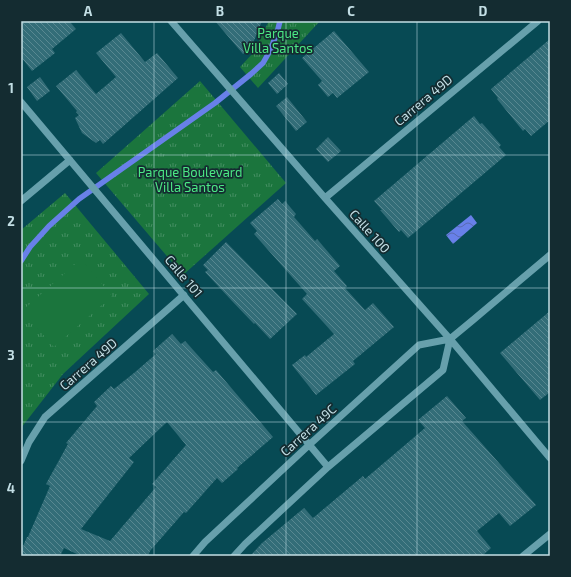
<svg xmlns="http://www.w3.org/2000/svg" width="571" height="577" font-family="'Exo 2',sans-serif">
<defs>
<pattern id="park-tufts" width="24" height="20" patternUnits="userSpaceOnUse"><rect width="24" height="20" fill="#1b753d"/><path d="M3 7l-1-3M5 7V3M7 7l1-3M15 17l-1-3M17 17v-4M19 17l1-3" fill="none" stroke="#458f62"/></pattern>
<pattern id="water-waves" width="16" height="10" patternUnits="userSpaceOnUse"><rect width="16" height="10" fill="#6880e9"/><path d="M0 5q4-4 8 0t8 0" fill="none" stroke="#586bb0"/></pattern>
<pattern id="building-back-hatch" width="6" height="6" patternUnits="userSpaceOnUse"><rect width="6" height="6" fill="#336d78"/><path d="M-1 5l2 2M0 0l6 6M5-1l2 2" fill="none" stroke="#588891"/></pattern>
</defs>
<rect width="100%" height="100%" fill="#074a54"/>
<path fill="url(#park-tufts)" d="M269,21H320L258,88L240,67L253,53Z
M200,81L286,183L183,275L96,173Z
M65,193L149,294L63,374L21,428V230Z"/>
<path fill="#1b753d" d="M81,259L112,296L54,347L22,311Z"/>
<path fill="url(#water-waves)" d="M471,215L477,223L453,244L446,235Z"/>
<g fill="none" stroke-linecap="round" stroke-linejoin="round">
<path stroke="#6880e9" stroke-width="5.5" d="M21,261L30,247L49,226L79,199L215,103L251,74L263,63L271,49L278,29L280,21"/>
</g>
<path fill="url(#building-back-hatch)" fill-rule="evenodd" d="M21,21H69L76,29L52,49L55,53L32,71L21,57Z
M215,21H262L251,48L243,54Z
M334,31L369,72L337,98L333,93L328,97L318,85L322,81L302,58Z
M121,33L145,62L157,53L178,78L103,144L100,140L96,143L82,133L75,118L79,115L76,112L77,111L56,86L76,70L96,94L116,77L96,53Z
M550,39V120L531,136L525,129L523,131L497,99L498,98L491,89Z
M279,73L288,84L277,94L268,83Z
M40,77L50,91L37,101L27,87Z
M287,97L307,122L296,131L276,106Z
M474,116L480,124L482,123L489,131L501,145L499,147L506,155L408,238L401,230L399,232L380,210H382L374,201Z
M328,137L341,151L328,162L316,149Z
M278,199L282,204L285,201L296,214L294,217L315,241L317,239L340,266L334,271L347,286L345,288L365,310L373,303L394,327L353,361L355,364L316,395L292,365L305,355L306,357L334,334L302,299L307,294L254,234L257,231L250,223Z
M226,242L297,314L270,339L255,323L254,324L232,301L205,272L208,270L203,265Z
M550,311V392L540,400L500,353Z
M172,334L181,344L185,341L213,372L216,370L273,437L237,468L238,469L222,483L217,478L186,513L184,512L150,551L148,556H81L64,548L60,556H21V551L27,537H28L50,486L46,484L68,444L66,443L97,406L94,402L111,386L114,389L134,373L156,354L153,351ZM167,422L186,445L152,484L156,487L110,541L81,529L134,462L129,458Z
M447,396L466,418L462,421L536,505L510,526L499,513L477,531L491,548L482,556H250L262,543L304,508L313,518L363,476L365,479L425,428L418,420Z"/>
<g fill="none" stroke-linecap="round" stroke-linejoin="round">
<path stroke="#67a0ac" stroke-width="7" d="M171,21L325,198L450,339L550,458
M21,102L328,467
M325,198L538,21
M21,201L70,160
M21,461L29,442L45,417L184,295
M193,556L205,542L309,445L419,345L450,339L473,320L550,255
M234,556L245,544L328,467L443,370L450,339
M523,556L550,534"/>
</g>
<path fill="none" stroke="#c3dfe5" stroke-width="1" stroke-opacity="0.55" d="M154,21V556M286,21V556M417,21V556M21,155H550M21,288H550M21,422H550"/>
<g text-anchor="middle" stroke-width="3.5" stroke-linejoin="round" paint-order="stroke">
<g font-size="13" fill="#4ce884" stroke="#142c31">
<text x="278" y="38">Parque<tspan x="278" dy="15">Villa Santos</tspan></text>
<text x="190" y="177">Parque Boulevard<tspan x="190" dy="15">Villa Santos</tspan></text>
</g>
<g font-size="13" fill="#c3dfe5" stroke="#142c31">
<text transform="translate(423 100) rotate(-40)" y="5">Carrera 49D</text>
<text transform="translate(370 231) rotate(48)" y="5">Calle 100</text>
<text transform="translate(184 276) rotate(50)" y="5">Calle 101</text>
<text transform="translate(88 364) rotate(-41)" y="5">Carrera 49D</text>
<text transform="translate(308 430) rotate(-42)" y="5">Carrera 49C</text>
</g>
</g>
<rect width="571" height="577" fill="none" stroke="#142c31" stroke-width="44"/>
<rect x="22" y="22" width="527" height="533" fill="none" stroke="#c3dfe5" stroke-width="1.5"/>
<g font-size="13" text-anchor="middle" font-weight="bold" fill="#c3dfe5">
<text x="88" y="16">A</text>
<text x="220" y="16">B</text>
<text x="351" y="16">C</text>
<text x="483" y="16">D</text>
<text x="11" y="93">1</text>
<text x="11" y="226">2</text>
<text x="11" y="360">3</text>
<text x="11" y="493">4</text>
</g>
</svg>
